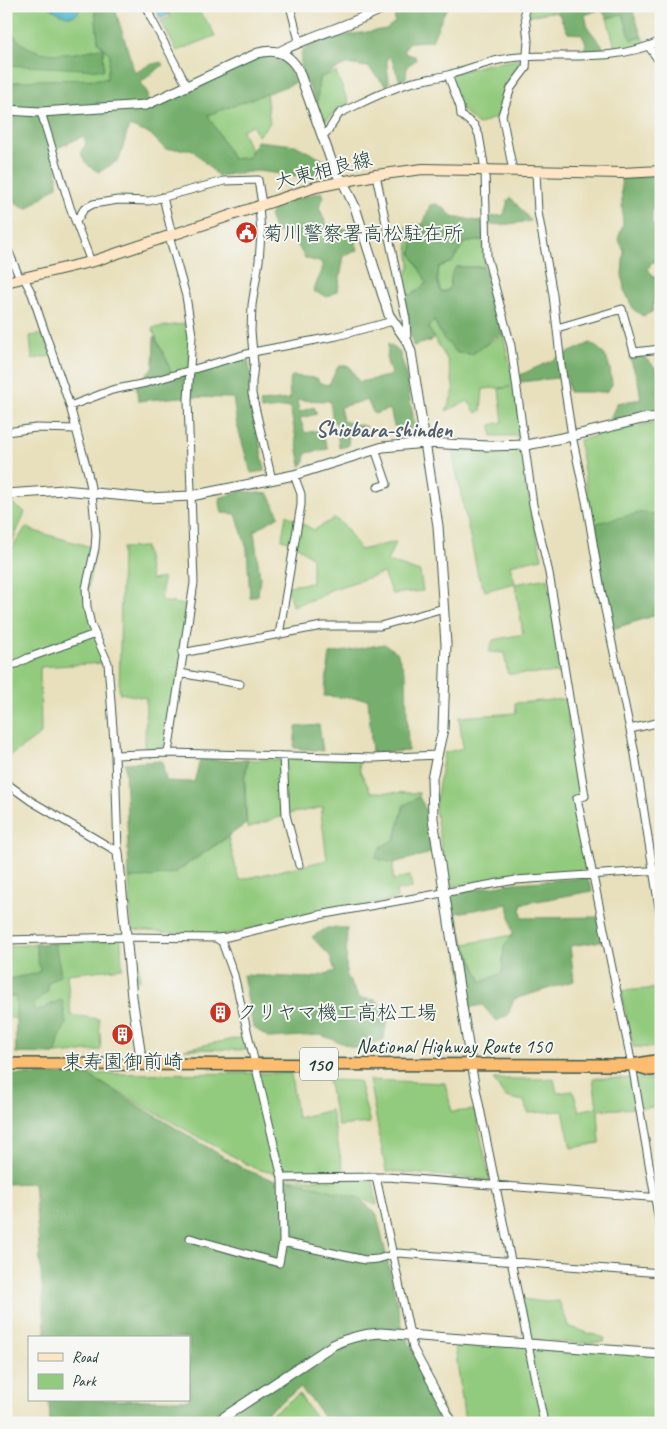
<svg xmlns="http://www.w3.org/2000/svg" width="667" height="1429" font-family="Caveat,'Klee One',sans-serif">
<rect width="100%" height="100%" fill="#f6f6f2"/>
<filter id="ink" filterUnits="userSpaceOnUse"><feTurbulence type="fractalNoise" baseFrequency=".02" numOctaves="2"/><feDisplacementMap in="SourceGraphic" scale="10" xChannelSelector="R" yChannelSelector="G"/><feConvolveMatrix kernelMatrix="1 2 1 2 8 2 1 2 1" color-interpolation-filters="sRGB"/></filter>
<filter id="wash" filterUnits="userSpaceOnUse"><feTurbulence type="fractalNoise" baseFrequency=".0096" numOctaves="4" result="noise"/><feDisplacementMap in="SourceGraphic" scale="20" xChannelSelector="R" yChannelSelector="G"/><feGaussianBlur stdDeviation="1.12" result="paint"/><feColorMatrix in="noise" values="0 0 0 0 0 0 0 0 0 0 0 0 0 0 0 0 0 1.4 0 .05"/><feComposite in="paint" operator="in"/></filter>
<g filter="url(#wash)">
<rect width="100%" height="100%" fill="#e8e0bc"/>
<path fill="#93cb7e" stroke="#598459" d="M6,6H115L126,67L107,79L19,82L6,84Z
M166,6H196C201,18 210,22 215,36L177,51L161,21L171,17Z
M526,6H565L558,13L549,12L525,17Z
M623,14L631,40L642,37L648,46L616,51L607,18Z
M524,59L522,69L509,82L498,116L478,125L461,109L448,75L488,64Z
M336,72L349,104L335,112L322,124L317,104L319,78Z
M266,93L270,123L258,136L252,125L242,130L251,152L249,157L233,159L207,115Z
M423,224V239L411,253L427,282L412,295L403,296L399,276L407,274L410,266L406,226Z
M483,240L484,267H456C451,276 452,283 448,290L441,292L438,280L439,267L452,262L464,243Z
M434,320L443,338L457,353L472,354L503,334L515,387L522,436H492L491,425L503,422L499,389L510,387L483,389L481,411L476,413L468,401L446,411L454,391L448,361L428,327Z
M190,323V371L172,375L152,328Z
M44,334L51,356L32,359L30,336Z
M6,346L9,349L11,371L6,372Z
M661,422V616H653L609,630L579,440L650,423Z
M522,450L531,510L542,558L510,565L515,583L485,591L478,575L452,451Z
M6,500L25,512L6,557Z
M286,515L314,530L335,518L346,528L360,550L396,542L387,561L420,572L423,591L392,594L383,573L330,590L317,598L292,606L287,586L312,583V558L294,543L282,539Z
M26,527L34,531L95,548L87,594L103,663L40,667L41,734L6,759V562L9,553Z
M145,547L151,580L163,578L161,601L190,606L165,750L145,749L146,698L119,693L122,548Z
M548,578L561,673L508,674L504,653L489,652L493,640L523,634L515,584Z
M566,699L572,751L582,792L575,798L588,870L448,887L435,808L444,753L463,748L459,717L516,713L515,703Z
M359,759L360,771L371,792L419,793V797L403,807L395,839L381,847L376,858L393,863V880L410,876L412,888L396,891L397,899L218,936L132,930L129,878L174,873L228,837L239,880L327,860L321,813L324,807L289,814L247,828L245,780L248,760Z
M513,935L504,947L502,974L482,982L465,944Z
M121,940L122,968L67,974L71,1015L99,1019L101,1050L56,1054L16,1053V1018H6V946Z
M136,940L140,980L137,981L133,941Z
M661,988V1048L633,1047L621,991Z
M244,1037L247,1050L184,1049Z
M291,1073L297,1118L331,1110L344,1174L287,1176L256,1169L86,1074Z
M593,1078L661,1079V1107L598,1110L600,1143L571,1148L563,1111L528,1113L524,1101L505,1097L493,1079H554L557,1093L573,1091L579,1111L597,1107Z
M328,1080L359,1081L370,1123L338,1126Z
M369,1080L445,1083L452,1112L475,1110L490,1180L386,1171Z
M287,1179L373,1180L377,1205L359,1198Z
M522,1299L546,1302L559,1301L569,1327L605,1338L604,1342L576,1343L530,1339Z
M454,1338L661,1354V1423H465Z
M299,1394L319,1423H259Z"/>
<path fill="#76af6d" stroke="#4a7650" d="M92,6H114L135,73L149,65L161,62L163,65L141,82L149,96L146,99L157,104L265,55L285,61L295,83L208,115L233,159L249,157L257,141L295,145L327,162L326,173L314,178L257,171L218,176L191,149H165L150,134L129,126L119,160L99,172C89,167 83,162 81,151L86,144L84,136L57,148V186L29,208L21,207L6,195V83L36,80L107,79L110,54L103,48L104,70L6,65V26C12,32 18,42 26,46C48,59 79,54 103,47L98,42L95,10Z
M396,6H450L444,13L432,41L410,42L404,49L406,54L415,56L416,60L407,66L406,78L400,81L392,60L388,56C385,62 389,75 389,83L386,86L368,67L346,64L319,78L317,104L300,68L302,50L329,38L386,29L395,22L394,8Z
M564,6H631L642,37L631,40L623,14L607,18L601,9L585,15L588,28L608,53H583L586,43L581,34L568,33L558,12Z
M661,174V186L657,187L658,209L652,210V224L661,227V260L651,263L648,269L654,277L661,278V291L655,293L652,312L643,316L634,310L624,290L622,274L624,250L618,239L623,225L621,178Z
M322,192L324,197L319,207L326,224L352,231L358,250L344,256L338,290L328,297L313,291L322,271V263L305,258L291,234L275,232L269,215L280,203Z
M511,198L531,221L509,224L488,225L489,217L504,215L508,200Z
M437,204L446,210L454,218H462L482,222L483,240L464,243L452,262L439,267L437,281L441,292L448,291C452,283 449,274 456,267H484L503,334H499L472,354L458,353L443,338L434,320L428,327L434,337L431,341L413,346L403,296L407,293L412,295L427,283L411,253L413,242L423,239V225L430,205Z
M154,336L167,360L172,375L247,354L251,375L253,408L265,471L251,473L237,425L233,398L180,397L139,401L136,385L153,367Z
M590,343C609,354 610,364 612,385L606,392H569L567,377L520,382V375Z
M388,344L399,351L404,366L416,431L394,426L390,409L374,414L367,400L340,407L343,421L367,427L349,433L348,446L339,448L336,422H333L330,401L297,400L299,412L314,407L317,414L300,418L305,433L321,430L328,449L306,453L305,461L301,466L290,407L261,410L260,402L290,399L289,383L292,376L317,378L319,382L326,385L330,383L338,366H349L359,382L389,376L391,374L387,361Z
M643,356L656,368L659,381L657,411L636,417L609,421L617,403L641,399L638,381L630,358Z
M242,491L269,494L279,516L254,531L260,578L258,595L250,598L247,549L236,514L222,513L219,498Z
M643,512L658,516L661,519V615L653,616L611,629L597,550V523Z
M384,644L397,652L406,676L408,751L372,753L368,699L324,696L330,654Z
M319,725L323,751L294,748L296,727Z
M200,760H248L244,776L246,824L174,873L143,878H129L125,763L162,761L166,781L194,782Z
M419,797C429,810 430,836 431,853L393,863L375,858L381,847L395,839L404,805Z
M587,878L591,886L592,891L521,904L522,918L598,917L603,941L570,946L574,981L514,999L508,1015L497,1021L482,1005L467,1008L452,916H457L464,944L482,982L502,973L504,947L513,934L508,904L451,914L448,897L451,893L514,883Z
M327,928H347L346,975L359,998L376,1000L388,1018L383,1040L357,1049L321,1035L269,1038L253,1027L243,975L312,978L335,971L330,956L312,937Z
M55,943L61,974L48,983V991L33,1004L36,1012L62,999L66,1024L59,1039L56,1054L16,1053V996L6,997V981C17,975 30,977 40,971L35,944Z
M86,1074L244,1169L273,1180L287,1179L359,1198L377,1215L403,1329L417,1360L450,1423H327L314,1403L300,1388L252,1423H50L49,1400H189V1338H46L34,1183L6,1184V1075Z"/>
<path fill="#4bb3c9" stroke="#35787e" d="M48,6H81C76,25 58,13 48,6Z
M155,6H165L169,15L160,19Z"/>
</g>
<g filter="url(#ink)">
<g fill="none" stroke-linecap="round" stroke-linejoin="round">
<defs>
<path id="minor" d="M147,6L151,18L187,86
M290,6L299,41
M649,47L661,64
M448,75L460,107L461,115L474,125L479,135L485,170L487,257L511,346L533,505L549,573L585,796L577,798L632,1065L661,1233
M41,112L70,207L91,262
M322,136C330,132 334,119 340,113C364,102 389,88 414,82C425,79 437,78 448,75C469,69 488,61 510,58C563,52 610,64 661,41
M513,171L502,115L511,88L526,68L528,41L524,6
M536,172L538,212L553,295L561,365L572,436L586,501L601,590L635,754L661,920
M376,175L406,319L407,340
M163,197L172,235
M259,205L261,234L259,261L252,305L251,331L254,365L252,382V394L272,480
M76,222L84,209L93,204L118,200L149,201L224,181L258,180L262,204
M6,245L20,279
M557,328L622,309L634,352L661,349
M70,406L112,390L146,383L253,352L337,336L393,321
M6,432L36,428L77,429
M375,449L387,484L378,487
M279,635L301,505V494L294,475
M182,653L322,626H380L444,608
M6,665L16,664L28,658L95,634
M180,673L240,684
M630,729L661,722
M168,753L194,583L188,400L192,335L186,296L169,236
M115,755L168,753L374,758L438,755
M283,756L286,815L299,865
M6,783L31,801L118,852L115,755L108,663L91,625L87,607L86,588L95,548L96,534L92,493L88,473L70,406L32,294L24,278
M216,938L227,937L319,915L516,880L661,870
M6,940L126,937L216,938L222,942L234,975L282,1178L283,1242L279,1263L190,1238
M471,1064L544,1423
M376,1177L413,1348L453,1423
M282,1178L387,1177L661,1198
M283,1242L365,1260L378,1259L398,1253L661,1273"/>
<path id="tertiary" d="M279,52C313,34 352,26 386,6
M6,110L41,112L146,105L258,53C276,48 288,53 298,69L335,171L342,180L355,207L389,315L407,341L411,352L438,526L446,644L443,729L432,778L433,819L471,1064
M6,494L64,490L147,498L191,496L294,475L383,447L425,443L488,446L526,445L572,436L642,419L661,417
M118,852L132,997L142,1064
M215,1423L333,1345C349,1337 363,1334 381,1333L661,1354"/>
<path id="secondary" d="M6,282L94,261L316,187L376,175L423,169L622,173L661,171"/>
<path id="trunk" d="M6,1064L632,1065L661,1060
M636,1066L650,1070L661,1069"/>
</defs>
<use href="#minor" stroke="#3d5548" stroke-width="9"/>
<use href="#tertiary" stroke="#3d5548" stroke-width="11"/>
<use href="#secondary" stroke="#3d5548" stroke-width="12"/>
<use href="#trunk" stroke="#3d5548" stroke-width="14"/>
<use href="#minor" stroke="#fff" stroke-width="7"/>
<use href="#tertiary" stroke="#fff" stroke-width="9"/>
<use href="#secondary" stroke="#fee5c5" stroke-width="10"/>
<use href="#trunk" stroke="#fcbd6f" stroke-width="11"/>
</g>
</g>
<defs>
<symbol id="civic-disc" viewBox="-11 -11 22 22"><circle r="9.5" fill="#c8321e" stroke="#f6f6f2"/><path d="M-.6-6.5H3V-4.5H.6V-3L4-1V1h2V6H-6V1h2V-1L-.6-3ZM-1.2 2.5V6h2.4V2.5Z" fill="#fff"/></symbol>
<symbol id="building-disc" viewBox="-11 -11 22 22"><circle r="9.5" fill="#c8321e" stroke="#f6f6f2"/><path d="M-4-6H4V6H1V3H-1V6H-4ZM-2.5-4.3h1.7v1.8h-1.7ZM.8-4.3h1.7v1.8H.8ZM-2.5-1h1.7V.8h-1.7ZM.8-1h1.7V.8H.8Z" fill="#fff"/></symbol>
</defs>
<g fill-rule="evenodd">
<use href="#civic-disc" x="234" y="220" width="25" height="25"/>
<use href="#building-disc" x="208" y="1000" width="25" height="25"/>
<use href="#building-disc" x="110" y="1022" width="25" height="25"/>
</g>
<g text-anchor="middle" stroke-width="4" stroke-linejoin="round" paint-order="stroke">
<rect fill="#f6f6f2" stroke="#60746d" stroke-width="1" x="300" y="1047.5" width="38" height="33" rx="4"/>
<g font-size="19" font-weight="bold" fill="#1f3d34">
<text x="319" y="1071">150</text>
</g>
<g font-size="20" fill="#1f3d34" stroke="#f6f6f2">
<text transform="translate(323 170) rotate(-14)" y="7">大東相良線</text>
<text x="454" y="1053">National Highway Route 150</text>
</g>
<g font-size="20" fill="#1f3d34" stroke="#f6f6f2" text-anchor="start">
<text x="263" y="240">菊川警察署高松駐在所</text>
<text x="237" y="1019">クリヤマ機工高松工場</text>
<text x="123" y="1068" text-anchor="middle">東寿園御前崎</text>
</g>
<g font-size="22" font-weight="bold" fill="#545f69" stroke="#f6f6f2">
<text x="384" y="437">Shiobara-shinden</text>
</g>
</g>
<rect width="667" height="1429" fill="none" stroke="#f6f6f2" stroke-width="25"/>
<rect x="28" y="1336" width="162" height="65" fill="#f6f6f2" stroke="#a0aca6"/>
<rect x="38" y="1353" width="25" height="8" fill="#fee5c5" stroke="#a0aca6"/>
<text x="72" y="1362" font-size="15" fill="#1f3d34">Road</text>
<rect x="38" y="1374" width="25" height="15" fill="#93cb7e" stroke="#a0aca6"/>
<text x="72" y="1386" font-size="15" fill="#1f3d34">Park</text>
</svg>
